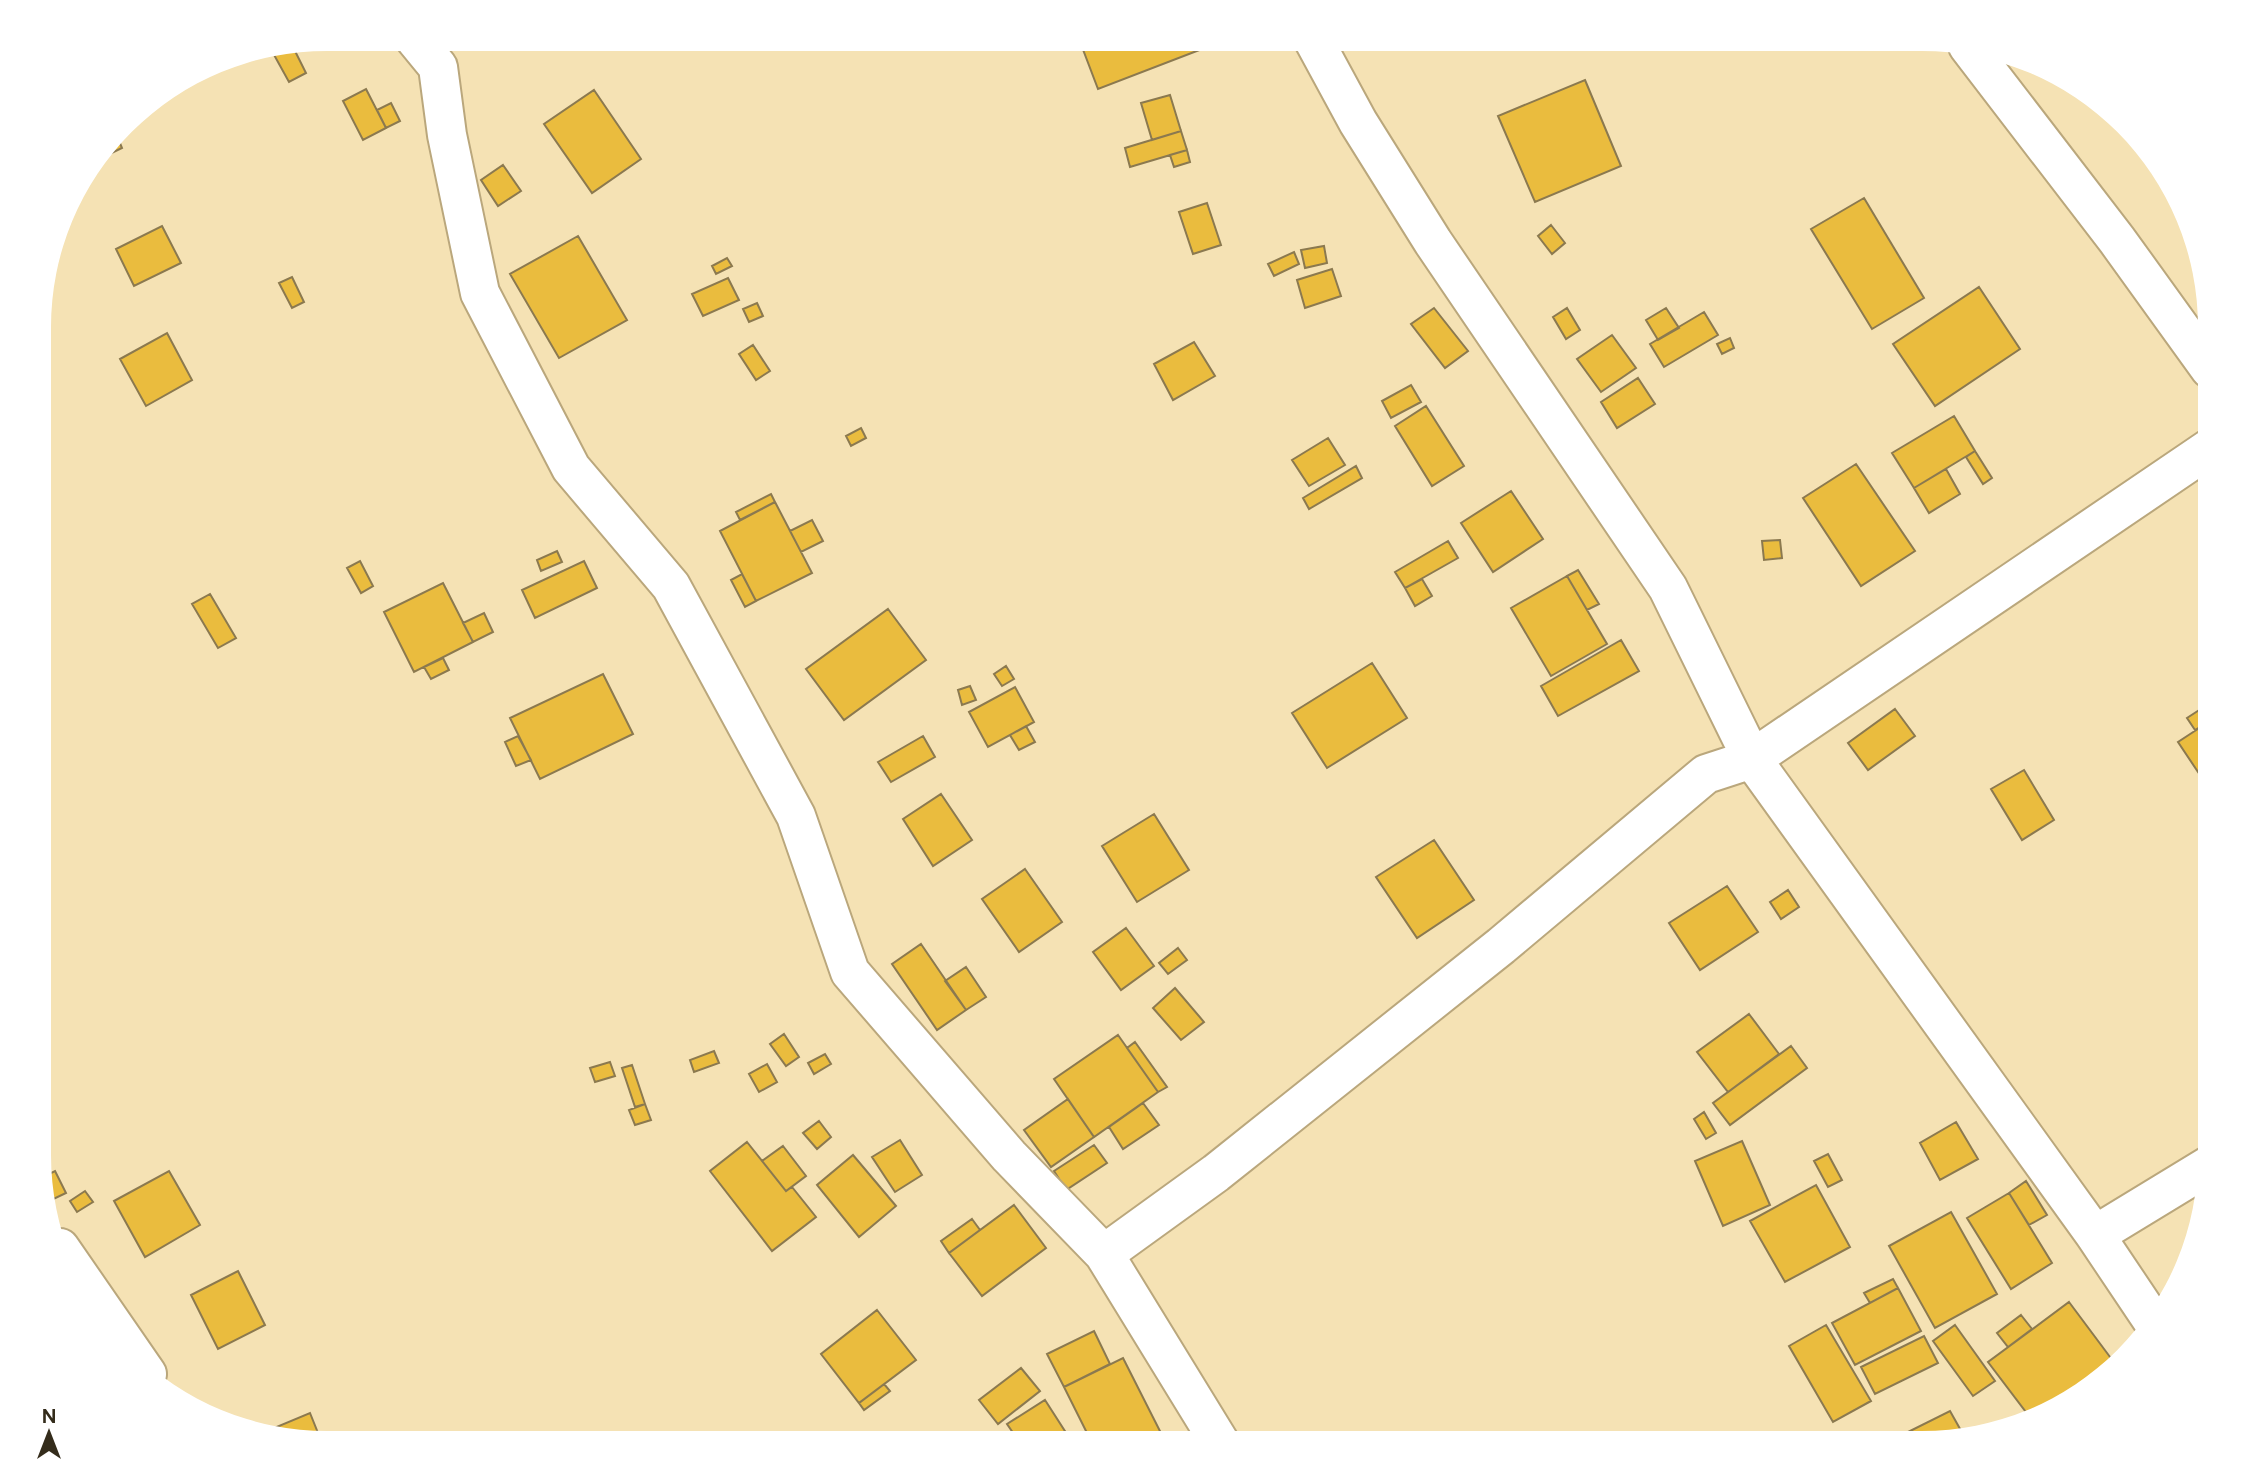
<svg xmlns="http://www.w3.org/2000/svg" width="2249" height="1482" font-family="Figtree,sans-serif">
<rect width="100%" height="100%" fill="#f5e2b4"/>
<path fill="#eabc3e" stroke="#8b794f" stroke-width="2" d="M1079,39H1228L1098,89Z
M292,45L306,73L289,82L273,53Z
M1585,80L1621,166L1535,202L1498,116Z
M366,89L386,128L363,140L343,101Z
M594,90L641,159L592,193L544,124Z
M1170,95L1181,131L1152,140L1141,103Z
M391,103L400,121L386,128L377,110Z
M1181,131L1187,150L1130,167L1125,148Z
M117,136L122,148L99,159Z
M1187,150L1190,162L1174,167L1170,155Z
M503,165L521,191L498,206L481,180Z
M1864,198L1924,298L1872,329L1811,229Z
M1207,203L1221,245L1193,254L1179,212Z
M1551,225L1565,243L1552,254L1538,236Z
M162,226L181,263L134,286L116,249Z
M578,236L627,320L559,358L510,274Z
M1324,246L1327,263L1305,268L1301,250Z
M1294,252L1299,264L1274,276L1268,264Z
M727,258L732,266L716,274L712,266Z
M1332,269L1341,296L1305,308L1297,280Z
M292,277L304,302L292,308L279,283Z
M728,278L739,300L703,316L692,294Z
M1979,287L2020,349L1935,406L1893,344Z
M757,303L763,316L749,322L743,309Z
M1434,308L1468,351L1445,368L1411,324Z
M1567,308L1580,330L1566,339L1553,317Z
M1666,308L1679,328L1658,340L1646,320Z
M1704,312L1718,335L1664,367L1650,344Z
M167,333L192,380L146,406L120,359Z
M1612,335L1636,368L1601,392L1577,359Z
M1730,338L1734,348L1722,354L1717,344Z
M1194,342L1215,376L1173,400L1154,364Z
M753,345L770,371L756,380L739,354Z
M1638,378L1655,404L1617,428L1601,402Z
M1411,385L1421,402L1391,418L1382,401Z
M1426,406L1464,466L1432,486L1395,426Z
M1954,416L1975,451L1914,488L1892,453Z
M861,428L866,438L851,446L846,436Z
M1328,438L1345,465L1309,486L1292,460Z
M1975,451L1992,478L1983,484L1966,457Z
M1856,464L1915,551L1861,586L1803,498Z
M1356,466L1362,478L1309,509L1303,498Z
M1946,469L1960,494L1929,513L1914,488Z
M1511,491L1543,539L1493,572L1461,523Z
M771,494L775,502L740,520L736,512Z
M775,502L812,573L756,601L720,531Z
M812,520L823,541L801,552L790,531Z
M1780,540L1782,558L1764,560L1762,541Z
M1448,541L1458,558L1405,588L1395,572Z
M557,551L562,562L541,571L537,560Z
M360,561L373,586L361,593L347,568Z
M584,561L597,588L535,618L522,590Z
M1578,570L1599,604L1587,610L1567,576Z
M742,574L756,601L745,607L731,580Z
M1567,576L1607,644L1551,676L1511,608Z
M1422,579L1432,596L1415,606L1405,588Z
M443,583L473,642L414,672L384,612Z
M210,594L236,638L218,648L192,604Z
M888,609L926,660L844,720L806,669Z
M484,613L493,632L473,642L463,623Z
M1621,640L1639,671L1558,716L1541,686Z
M443,658L449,670L431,679L424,667Z
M1372,663L1407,718L1327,768L1292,713Z
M1006,666L1014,679L1002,686L994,674Z
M603,674L633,734L540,779L510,718Z
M970,686L976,700L962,705L958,690Z
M1015,687L1034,722L988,747L969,712Z
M2210,703V721L2195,730L2187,718Z
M1895,709L1915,736L1868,770L1848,743Z
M2210,721V790L2178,742Z
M1026,726L1035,742L1019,750L1010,735Z
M518,736L531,760L516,766L505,742Z
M923,736L935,757L891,782L878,762Z
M2024,770L2054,820L2022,840L1991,789Z
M941,794L972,840L933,866L903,819Z
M1154,814L1189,870L1137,902L1102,846Z
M1434,840L1474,900L1417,938L1376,877Z
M1025,869L1062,922L1019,952L982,899Z
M1727,886L1758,932L1700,970L1669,923Z
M1788,890L1799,907L1781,919L1770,902Z
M1126,928L1154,966L1121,990L1093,952Z
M921,944L966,1010L937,1030L892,964Z
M1178,948L1187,960L1168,974L1159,963Z
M966,967L986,997L966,1010L945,981Z
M1175,988L1204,1022L1181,1040L1153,1008Z
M1749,1014L1779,1054L1728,1092L1697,1052Z
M784,1034L799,1057L786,1066L770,1044Z
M1118,1035L1158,1092L1094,1137L1054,1079Z
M1135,1042L1167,1087L1158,1092L1127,1048Z
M1791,1046L1807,1068L1730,1125L1713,1103Z
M714,1051L719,1063L694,1072L690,1060Z
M825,1054L831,1064L814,1074L808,1063Z
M610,1062L615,1076L595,1082L590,1068Z
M767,1064L777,1082L759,1092L749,1074Z
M632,1065L645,1104L635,1107L622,1068Z
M1068,1099L1094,1137L1051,1167L1024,1130Z
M1143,1103L1159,1125L1123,1149L1109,1127Z
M645,1104L651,1120L635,1125L629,1110Z
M1704,1112L1716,1133L1706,1139L1694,1119Z
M819,1121L831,1137L817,1149L803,1133Z
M1956,1122L1978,1159L1940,1180L1920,1143Z
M900,1140L922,1175L895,1192L872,1157Z
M1742,1141L1770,1205L1723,1226L1695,1161Z
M747,1142L786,1191L792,1187L816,1217L772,1251L710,1171Z
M1094,1145L1107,1163L1066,1190L1054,1171Z
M783,1146L806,1176L786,1191L762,1161Z
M1828,1154L1842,1180L1828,1187L1814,1161Z
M853,1155L896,1206L859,1237L817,1185Z
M55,1171L66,1193L45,1203L41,1178Z
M169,1171L200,1225L145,1257L114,1201Z
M2026,1181L2047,1215L2029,1225L2009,1193Z
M1816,1185L1850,1247L1785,1282L1750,1221Z
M85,1191L93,1202L77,1212L70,1201Z
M2009,1193L2052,1263L2011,1289L1967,1218Z
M1014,1205L1046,1248L982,1296L949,1253Z
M1951,1212L1997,1294L1935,1328L1889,1246Z
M972,1219L980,1230L949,1253L941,1241Z
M238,1271L265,1325L218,1349L191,1295Z
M1893,1279L1898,1288L1870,1303L1864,1293Z
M1898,1288L1921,1331L1855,1365L1832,1323Z
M2069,1302L2113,1361L2050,1410L2029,1416L1988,1362Z
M877,1310L916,1360L859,1403L821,1354Z
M2021,1315L2032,1329L2008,1347L1997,1333Z
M1826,1325L1871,1401L1833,1422L1789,1346Z
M1955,1325L1995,1381L1973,1396L1933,1341Z
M1094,1331L1110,1364L1064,1387L1047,1354Z
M1924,1336L1938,1363L1875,1394L1861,1367Z
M1123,1358L1166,1443H1092L1064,1387Z
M1021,1368L1040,1391L998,1424L979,1400Z
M884,1384L890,1391L864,1410L859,1403Z
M1045,1400L1070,1439L1063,1443H1020L1007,1424Z
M1950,1411L1964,1436L1941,1443H1904L1900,1436Z
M310,1413L322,1443L262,1433Z"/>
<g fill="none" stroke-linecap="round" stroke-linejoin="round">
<defs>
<path id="minor" d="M415,39L438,67L447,135L480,293L571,468L671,586L796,816L850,972L1009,1156L1104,1254L1220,1443
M1313,39L1358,122L1433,242L1668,588L1752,759L2095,1235L2154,1323
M1968,46L2117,240L2210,369
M2095,1235L2210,1165
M60,1248L147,1374
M1104,1254L1216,1173L1501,946L1706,774L1752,759L2210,448"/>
</defs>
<use href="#minor" stroke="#baa77c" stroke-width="42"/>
<use href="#minor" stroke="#fff" stroke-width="38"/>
</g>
<path d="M0 0H2249V1482H0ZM327 51H1922A276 276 0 0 1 2198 327V1155A276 276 0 0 1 1922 1431H327A276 276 0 0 1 51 1155V327A276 276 0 0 1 327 51Z" fill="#fff" fill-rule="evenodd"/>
<g transform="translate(49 1433)" stroke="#ffffff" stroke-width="5" paint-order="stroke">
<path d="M0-5L12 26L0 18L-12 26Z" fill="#342c1b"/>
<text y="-10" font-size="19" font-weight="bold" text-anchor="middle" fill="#342c1b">N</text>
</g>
</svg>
